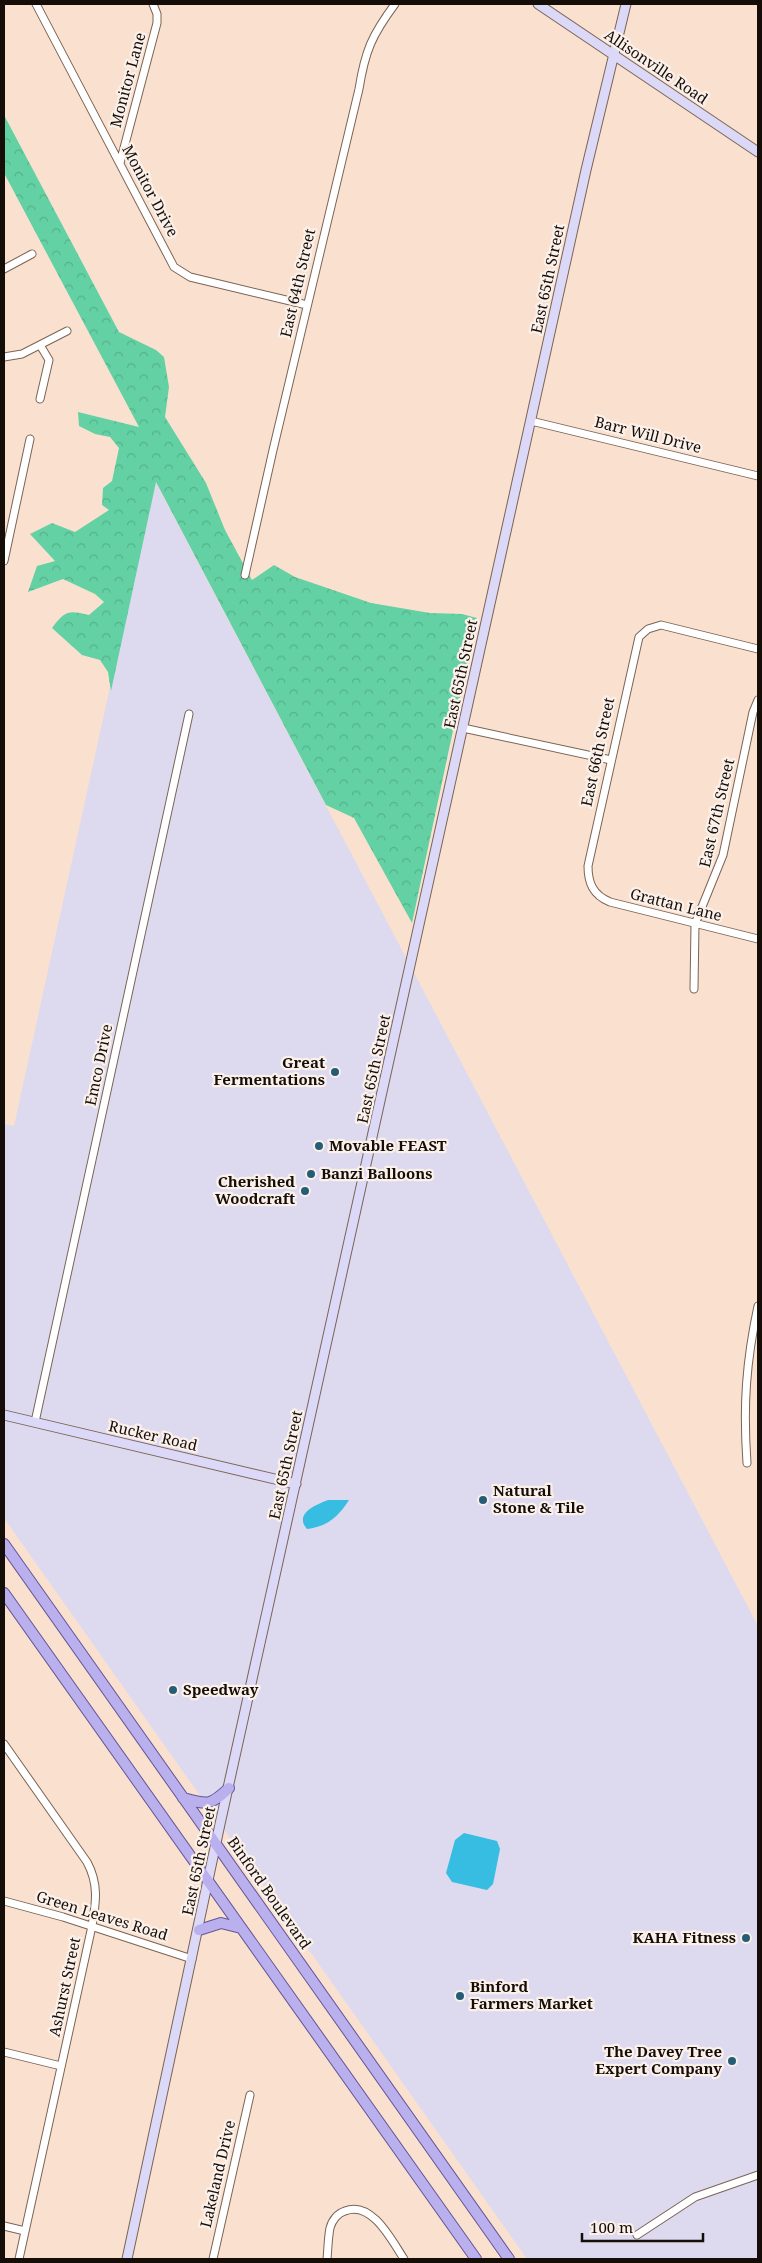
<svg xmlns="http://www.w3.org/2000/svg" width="762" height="2263" font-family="'Noto Serif',serif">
<defs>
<pattern id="forest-crowns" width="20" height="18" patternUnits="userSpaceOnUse" patternTransform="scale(1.25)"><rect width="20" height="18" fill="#63d1a3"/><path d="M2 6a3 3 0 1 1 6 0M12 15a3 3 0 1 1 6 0" fill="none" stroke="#55b28b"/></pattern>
</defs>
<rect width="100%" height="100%" fill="#fae1cf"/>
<path fill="#ddd9ef" d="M155,481L758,1626V2259H527L4,1518V1124L14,1126Z"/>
<path fill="url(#forest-crowns)" d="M4,115L119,332L156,350L164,357L169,387L165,417L206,483L225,530L252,580L274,565L295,577L371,603L430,613L462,614L477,618L412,923L354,818L326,805L156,482L111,691L108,672L100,660L82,655L52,628C65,610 69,610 89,615L104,602L95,594L63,579L28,592L37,566L55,561L30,534L52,523L75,532L109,510L102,505L103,488L112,481L119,448L110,437L95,434L79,426L78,412L139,427L4,173Z"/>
<path fill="#36bde1" d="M328,1500H349C338,1517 328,1526 307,1529C294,1514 315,1505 328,1500Z
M464,1833L497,1841L500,1849L493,1884L487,1890L452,1882L446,1873L455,1840Z"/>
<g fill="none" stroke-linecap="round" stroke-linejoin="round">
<defs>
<path id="street" d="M36,4L174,267L190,277L307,305
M120,163L157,23V14L153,4
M4,269L32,254
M4,357L22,354L67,331
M40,399L49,360L40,345
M531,421L758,476
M4,561L30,439
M245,575L273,450L359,89C365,51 372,35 395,4
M758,649L661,625L648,629L639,637L588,866C588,883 593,895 610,902L758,939
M463,728L611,760
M694,989L695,924L723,855L753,712L758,700
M35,1422L189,714
M747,1463C743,1406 746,1362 758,1306
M4,1744L87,1862C99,1884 96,1903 92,1926L19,2259
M4,1901L63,1917L192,1959
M4,2052L61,2066
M4,2226L25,2231
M637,2235L695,2197L758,2175
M213,2259L250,2095
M327,2259C328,2249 328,2238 330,2228C332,2220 338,2213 345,2211C372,2200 392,2241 404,2259"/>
<path id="secondary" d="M538,4L758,152
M4,1415L296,1484
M127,2259L220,1824L586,170L626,4"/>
<path id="primary" d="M4,1544L509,2259
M4,1593L476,2259
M183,1798C208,1805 210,1806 229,1788
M199,1930L221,1923L241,1928"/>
</defs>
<use href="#street" stroke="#7a6455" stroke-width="9"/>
<use href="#secondary" stroke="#7a6455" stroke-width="11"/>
<use href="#primary" stroke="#625596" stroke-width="12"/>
<use href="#street" stroke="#fff" stroke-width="7"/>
<use href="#secondary" stroke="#dcd8f7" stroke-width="9"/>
<use href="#primary" stroke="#bab0ee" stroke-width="10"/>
</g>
<g fill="#255d77" stroke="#fbf1ea" stroke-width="2">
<circle cx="335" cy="1072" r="5"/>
<circle cx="319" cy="1146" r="5"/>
<circle cx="311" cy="1174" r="5"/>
<circle cx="305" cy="1191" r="5"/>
<circle cx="483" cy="1500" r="5"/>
<circle cx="173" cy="1690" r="5"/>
<circle cx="746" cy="1938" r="5"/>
<circle cx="460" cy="1996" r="5"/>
<circle cx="732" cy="2061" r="5"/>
</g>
<g text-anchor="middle" stroke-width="4.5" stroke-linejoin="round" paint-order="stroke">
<g font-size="15" fill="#150d08" stroke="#fbf1ea">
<text transform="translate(656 67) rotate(34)" y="5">Allisonville Road</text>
<text transform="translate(128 80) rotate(-75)" y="5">Monitor Lane</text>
<text transform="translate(150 191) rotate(62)" y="5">Monitor Drive</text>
<text transform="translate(548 279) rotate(-78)" y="5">East 65th Street</text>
<text transform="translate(298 283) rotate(-77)" y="5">East 64th Street</text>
<text transform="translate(648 435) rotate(14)" y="5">Barr Will Drive</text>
<text transform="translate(461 674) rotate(-78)" y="5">East 65th Street</text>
<text transform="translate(598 752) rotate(-78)" y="5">East 66th Street</text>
<text transform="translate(717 813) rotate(-77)" y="5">East 67th Street</text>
<text transform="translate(676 905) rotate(14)" y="5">Grattan Lane</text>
<text transform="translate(99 1065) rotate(-78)" y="5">Emco Drive</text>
<text transform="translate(374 1069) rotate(-78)" y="5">East 65th Street</text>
<text transform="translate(153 1436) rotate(13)" y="5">Rucker Road</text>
<text transform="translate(286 1465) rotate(-78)" y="5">East 65th Street</text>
<text transform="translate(199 1861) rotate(-78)" y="5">East 65th Street</text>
<text transform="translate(269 1893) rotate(55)" y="5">Binford Boulevard</text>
<text transform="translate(102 1916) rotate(17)" y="5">Green Leaves Road</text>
<text transform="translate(65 1987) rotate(-78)" y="5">Ashurst Street</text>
<text transform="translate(218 2174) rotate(-77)" y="5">Lakeland Drive</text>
</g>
<g font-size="15" font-weight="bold" fill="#150d08" stroke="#fbf1ea" text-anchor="start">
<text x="325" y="1068" text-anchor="end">Great<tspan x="325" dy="17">Fermentations</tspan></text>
<text x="329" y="1151">Movable FEAST</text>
<text x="321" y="1179">Banzi Balloons</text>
<text x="295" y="1187" text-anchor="end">Cherished<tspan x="295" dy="17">Woodcraft</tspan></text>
<text x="493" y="1496">Natural<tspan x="493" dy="17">Stone &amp; Tile</tspan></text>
<text x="183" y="1695">Speedway</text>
<text x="736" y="1943" text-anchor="end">KAHA Fitness</text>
<text x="470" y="1992">Binford<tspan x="470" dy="17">Farmers Market</tspan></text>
<text x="722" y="2057" text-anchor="end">The Davey Tree<tspan x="722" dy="17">Expert Company</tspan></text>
</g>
</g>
<rect width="762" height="2263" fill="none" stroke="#150d08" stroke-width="10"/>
<path d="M582 2233v8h121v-8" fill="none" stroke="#150d08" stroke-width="2.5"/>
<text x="590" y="2233" font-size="15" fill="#150d08" stroke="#fbf1ea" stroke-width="4" paint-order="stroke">100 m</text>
</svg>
